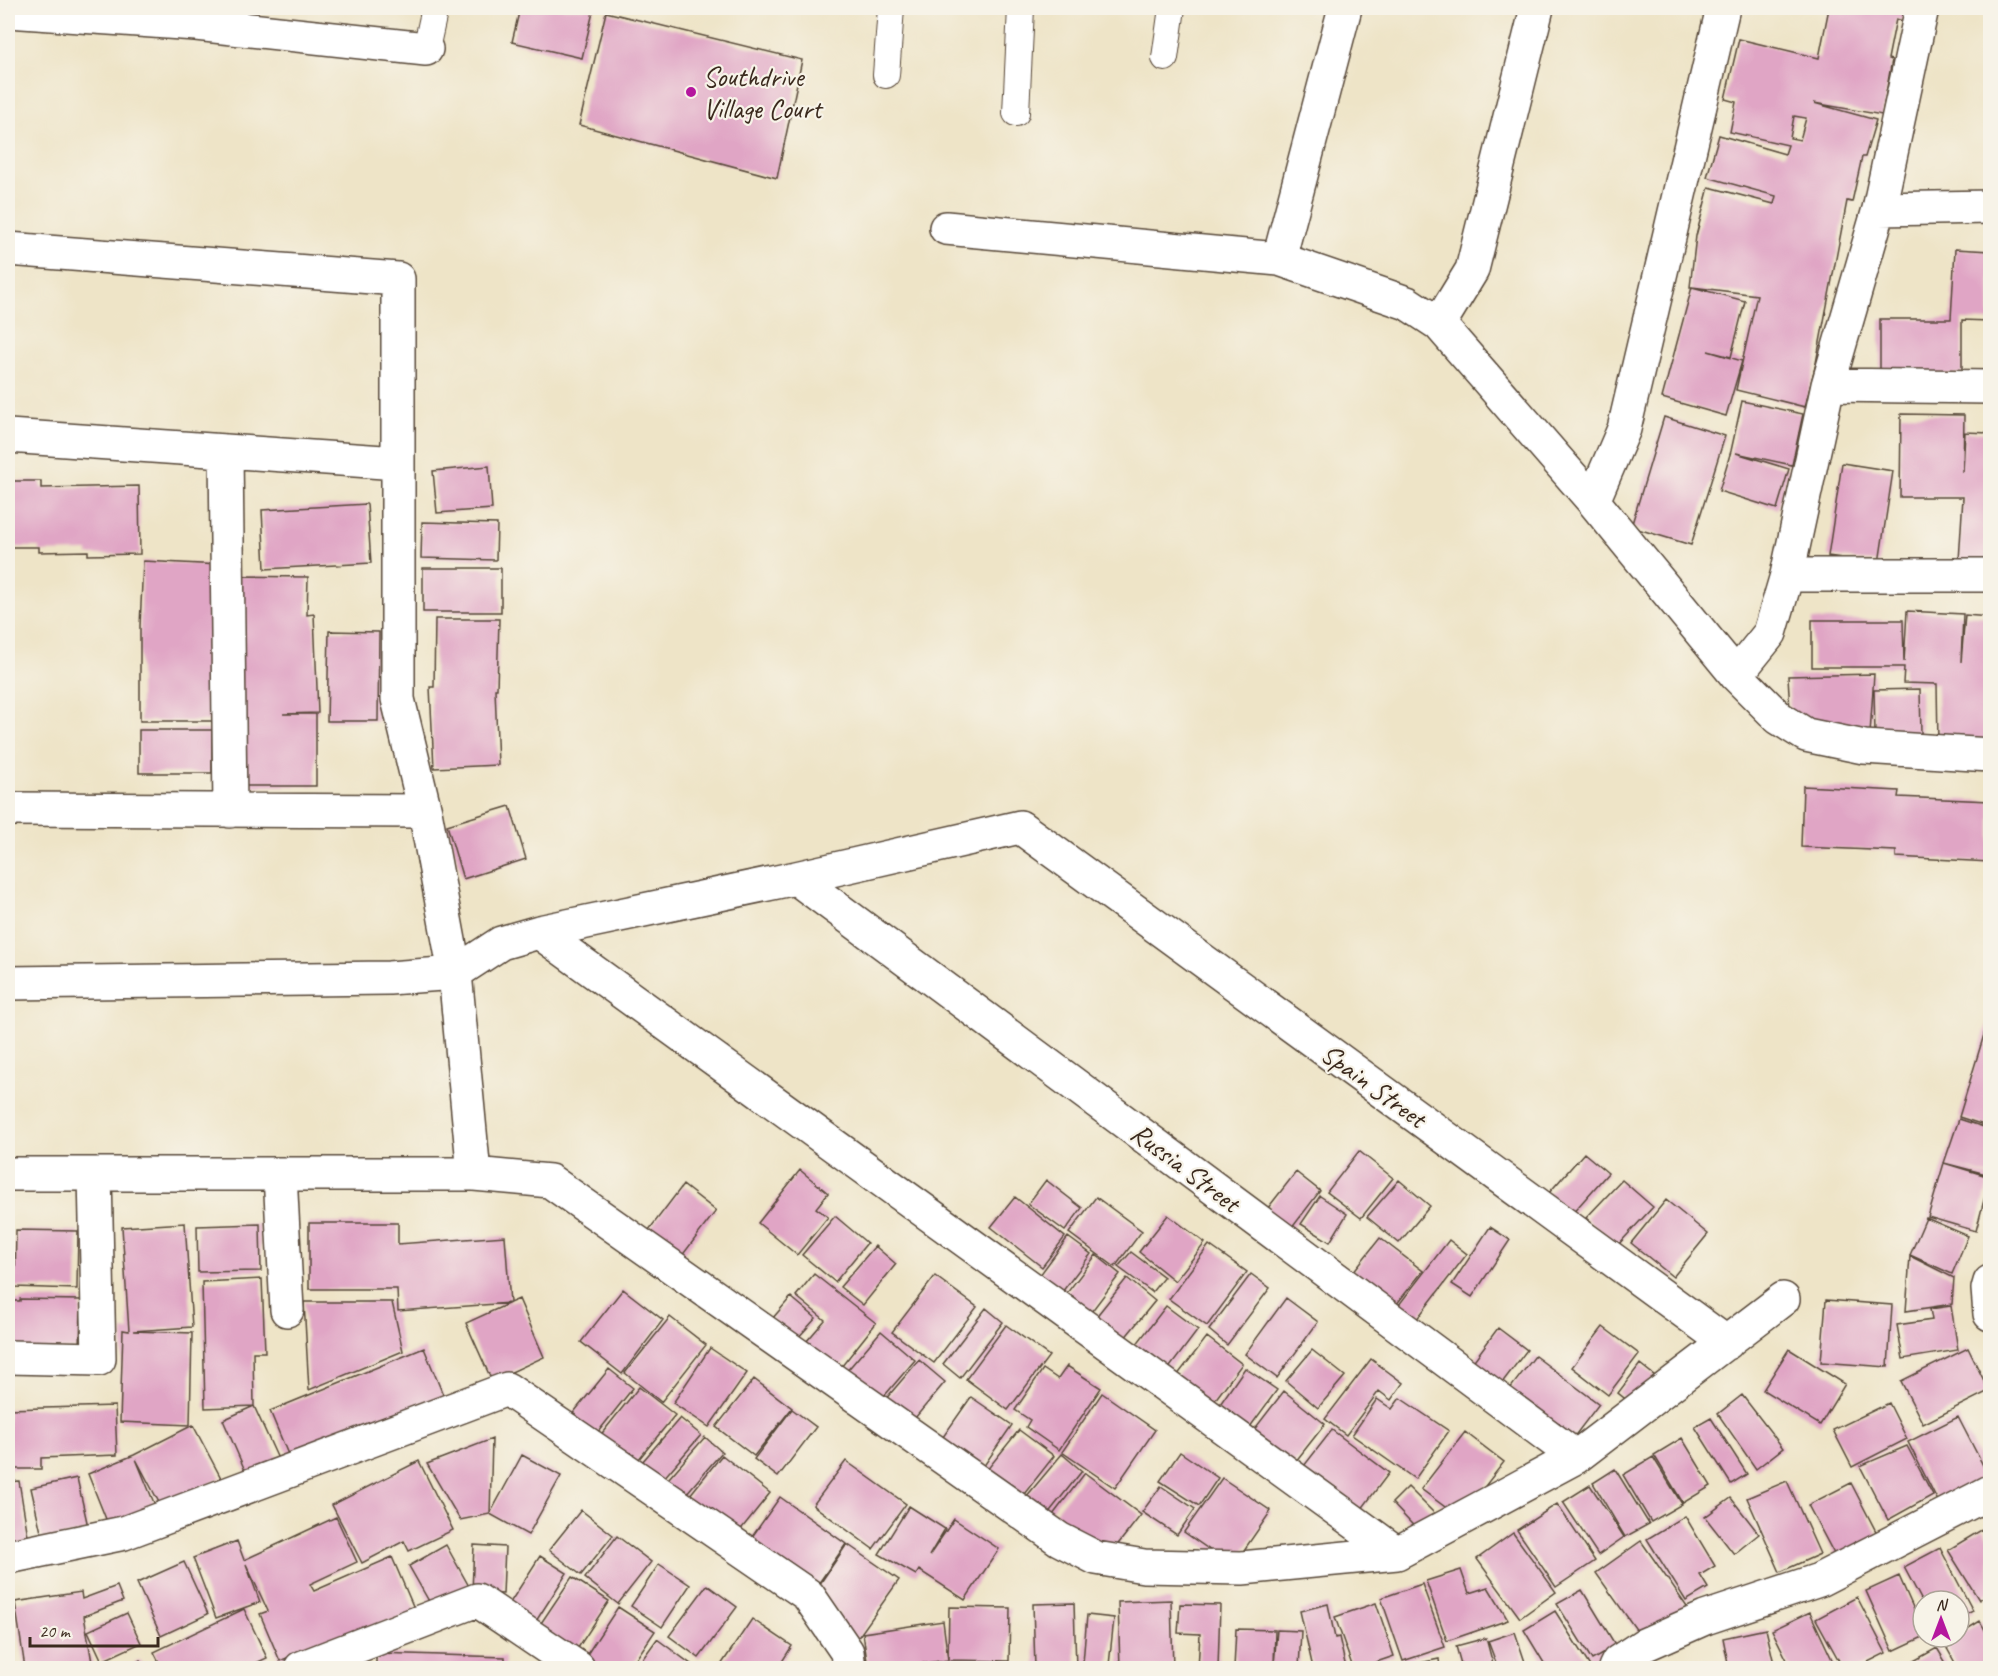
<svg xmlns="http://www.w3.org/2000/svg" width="1998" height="1676" font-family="Caveat,sans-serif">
<rect width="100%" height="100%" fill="#f7f3e8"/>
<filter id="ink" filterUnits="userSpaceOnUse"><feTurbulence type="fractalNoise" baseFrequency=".0167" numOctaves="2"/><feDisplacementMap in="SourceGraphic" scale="12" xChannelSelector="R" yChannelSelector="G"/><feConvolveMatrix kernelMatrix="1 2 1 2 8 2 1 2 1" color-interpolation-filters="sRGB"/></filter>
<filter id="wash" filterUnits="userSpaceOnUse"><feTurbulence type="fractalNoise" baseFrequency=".008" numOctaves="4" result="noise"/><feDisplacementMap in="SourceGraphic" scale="24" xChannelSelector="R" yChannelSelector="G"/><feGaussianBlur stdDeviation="1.35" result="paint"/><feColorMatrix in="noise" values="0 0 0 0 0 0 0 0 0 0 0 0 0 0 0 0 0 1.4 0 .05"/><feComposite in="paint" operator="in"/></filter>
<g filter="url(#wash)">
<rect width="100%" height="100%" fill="#eee4c7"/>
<g id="blocks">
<path fill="#e0a5c5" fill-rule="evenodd" d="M520,8H594L582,58L512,42Z
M1829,8H1908L1903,21L1896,19L1888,59L1892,60L1882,115L1814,103L1876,120L1865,157H1862L1852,202L1847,201L1816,363L1805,407L1736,390L1757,295L1692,287L1745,301L1731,357L1708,351L1742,361L1726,416L1662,398L1692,287H1690L1696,236L1709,187L1774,204L1776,196L1707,177L1719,135L1785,154L1788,145L1730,132L1736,102L1725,99L1739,39L1819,58ZM1794,116L1806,118L1800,140L1790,138Z
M606,12L802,60L777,178L579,125Z
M1955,249L1990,251V321L1962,320V374H1880V319H1951Z
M1742,401L1803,414L1792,465L1736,453L1789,469L1777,509L1719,491L1731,451Z
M1901,414L1964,415L1963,472L1965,432L1990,433V563L1959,561L1963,497H1900Z
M1664,417L1725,436L1691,545L1631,527Z
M1842,463L1893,471L1879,563L1828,556Z
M489,466L492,509L437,513L433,471Z
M8,481H41V488L139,486L140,554L88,555V551L39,552V547H8Z
M367,504L371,563L265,569L262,510Z
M422,522L497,524L496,560L421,558Z
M143,561L220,565L215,721H140V626Z
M423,568H501V612H423Z
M238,576L308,577L307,615L314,614L318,713L283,714H316V786H240Z
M1907,611L1963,614L1961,662L1965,615L1990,617V742L1938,743L1937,684L1903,683L1904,667H1812V620H1903L1904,662Z
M435,619H499L497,689H495L498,765L434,768L430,687H434Z
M329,631L379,632L378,721H327Z
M1874,674L1870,734L1814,727L1790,711L1788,676Z
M1920,689L1921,734L1875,735L1874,690Z
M139,730H212V773H139Z
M1803,786L1899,791L1898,797L1990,801V862L1896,857V851L1801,847Z
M510,806L526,859L463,879L447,825Z
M1990,1015V1127L1959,1117Z
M1959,1119L1990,1129V1175L1944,1163Z
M1359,1151L1393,1178L1361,1218L1327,1192Z
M1584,1153L1608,1173L1571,1215L1548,1194Z
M1944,1163L1990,1177L1976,1231L1928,1217Z
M800,1170L828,1193L816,1208L828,1217L797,1255L758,1223Z
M1296,1172L1320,1191L1285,1237L1260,1218Z
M1046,1180L1082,1208L1065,1231L1028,1204Z
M1399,1180L1430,1206L1399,1243L1367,1217Z
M1622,1180L1653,1207L1617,1246L1586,1218Z
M683,1185L716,1211L675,1265L642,1239Z
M1320,1196L1347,1214L1330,1242L1301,1224Z
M1015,1197L1065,1237L1042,1267L991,1227Z
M1096,1197L1142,1231L1115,1267L1069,1233Z
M1666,1200L1708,1234L1673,1277L1631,1243Z
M1168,1215L1205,1243L1175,1281L1139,1252Z
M835,1216L867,1243L835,1282L802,1255Z
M1926,1218L1968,1236L1952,1274L1910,1255Z
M185,1223L192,1327L133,1331L192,1333L190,1425L120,1422L123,1330L129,1331L122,1227Z
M309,1223H398V1244L505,1236L510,1303L519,1299L544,1357L492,1381L466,1323L510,1303L398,1311L397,1289H309Z
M260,1224L261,1271L198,1272L197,1226Z
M1490,1227L1510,1240L1472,1297L1452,1284Z
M16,1230L78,1231L77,1289L15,1287Z
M1068,1237L1091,1254L1059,1296L1037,1279Z
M1380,1238L1423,1271L1388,1315L1345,1282Z
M1449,1240L1467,1254L1413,1324L1395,1310Z
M1209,1245L1247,1272L1207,1326L1169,1299Z
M875,1246L896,1264L863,1305L840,1287Z
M1131,1252L1164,1277L1152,1292L1118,1267Z
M1096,1255L1120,1274L1085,1320L1060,1302Z
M1910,1256L1954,1278L1952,1304L1906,1311Z
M814,1274L876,1323L834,1376L800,1349L825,1320L796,1296Z
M1251,1274L1270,1288L1227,1345L1209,1330Z
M935,1276L977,1307L934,1363L892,1332Z
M1127,1278L1155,1301L1119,1345L1091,1323Z
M262,1279L265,1352H253L254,1406L279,1461L247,1475L223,1420L254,1406L205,1408L202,1282Z
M623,1289L663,1320L622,1374L581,1342Z
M791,1297L816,1318L796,1340L772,1319Z
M1286,1298L1318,1322L1277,1378L1245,1354Z
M20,1299L81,1300L80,1349L8,1352V1301H20Z
M1826,1300L1892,1305L1888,1367L1821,1362Z
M304,1302H392L403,1351L309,1390Z
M1166,1306L1198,1330L1161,1379L1129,1354Z
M1951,1306L1958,1350L1903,1359L1897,1325L1932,1320L1930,1309Z
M986,1308L1003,1322L960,1378L943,1364Z
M670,1317L706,1345L661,1402L625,1373Z
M1006,1325L1049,1356L1008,1410L966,1379Z
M1603,1327L1639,1354L1608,1395L1572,1367Z
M1498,1328L1527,1350L1498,1388L1469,1367Z
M881,1331L915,1360L874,1408L840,1379Z
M1207,1337L1242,1364L1209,1408L1173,1381Z
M424,1348L446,1402L292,1464L270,1411Z
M710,1348L747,1373L709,1427L673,1403Z
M1968,1348L1989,1391L1923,1424L1901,1381Z
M1789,1349L1845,1384L1820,1425L1763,1390Z
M1312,1350L1345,1376L1318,1408L1286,1381Z
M1535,1356L1599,1404L1567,1446L1503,1398Z
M1371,1359L1403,1383L1391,1400L1379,1391L1346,1435L1325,1419Z
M919,1360L945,1382L910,1424L884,1401Z
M1640,1364L1655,1376L1633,1405L1618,1393Z
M1067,1366L1101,1388L1059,1450L1026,1427L1030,1420L1015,1410L1043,1369L1058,1379Z
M1245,1368L1277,1390L1247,1431L1216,1410Z
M609,1369L633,1388L590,1442L566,1422Z
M754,1379L792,1408L754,1456L716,1427Z
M639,1387L675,1415L629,1471L595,1442Z
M1284,1391L1325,1424L1292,1466L1250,1435Z
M1102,1393L1155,1430L1115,1488L1062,1452Z
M1742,1395L1783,1448L1756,1469L1718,1414Z
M971,1397L1012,1425L979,1473L938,1444Z
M1400,1398L1449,1431L1415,1479L1352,1435L1377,1399L1392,1409Z
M1889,1403L1907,1439L1852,1467L1833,1430Z
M115,1406L117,1455L41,1458V1469H8V1409Z
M792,1409L816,1427L778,1477L754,1459Z
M1958,1417L1989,1477L1939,1503L1908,1442Z
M680,1418L701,1435L657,1486L636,1469Z
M1711,1418L1747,1474L1731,1484L1695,1427Z
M193,1425L221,1478L162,1508L136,1459L159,1515L112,1534L88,1474L134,1455Z
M1019,1430L1054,1456L1017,1503L982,1476Z
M1332,1430L1389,1473L1358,1514L1300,1471Z
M1465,1432L1504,1462L1460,1518L1421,1489Z
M705,1437L722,1452L680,1501L662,1486Z
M1682,1438L1711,1486L1683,1503L1654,1455Z
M492,1439L490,1514L460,1520L427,1464Z
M1907,1446L1933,1495L1888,1520L1860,1466Z
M1180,1452L1218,1478L1199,1506L1160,1481Z
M1062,1454L1082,1471L1043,1520L1021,1503Z
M522,1455L561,1476L528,1535L490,1514Z
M722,1455L770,1493L734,1538L686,1500Z
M1653,1457L1682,1504L1651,1522L1623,1475Z
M419,1461L453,1530L409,1551L404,1541L362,1563L332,1505Z
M846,1461L906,1504L873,1549L813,1505Z
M1615,1469L1649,1524L1625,1537L1593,1483Z
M1085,1473L1141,1515L1115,1548L1046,1524Z
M77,1478L89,1531L43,1541L31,1488Z
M1222,1478L1271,1511L1233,1566L1184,1532Z
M19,1481L30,1549L8,1553V1482Z
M1787,1481L1820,1554L1780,1572L1747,1498Z
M1851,1483L1883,1545L1841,1567L1808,1505Z
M1590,1485L1624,1537L1598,1555L1563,1502Z
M1161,1486L1195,1509L1177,1535L1142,1512Z
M1408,1487L1443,1522L1426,1539L1392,1503Z
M780,1497L846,1544L814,1590L747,1544Z
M1731,1498L1759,1534L1734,1554L1705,1517Z
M1557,1504L1595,1561L1556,1587L1517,1530Z
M909,1506L945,1529L929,1556L954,1519L999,1549L965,1600L919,1570L916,1575L879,1554Z
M581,1510L613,1535L581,1575L549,1550Z
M1685,1516L1715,1566L1700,1575L1708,1588L1686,1601L1647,1539Z
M336,1517L357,1562L310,1584L314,1591L392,1557L416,1613L326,1641L280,1661L260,1614L268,1611L246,1564L260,1602L216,1618L193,1558L237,1541L244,1560Z
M1983,1529L1990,1541V1592L1979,1600L1948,1550Z
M1513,1533L1556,1592L1520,1618L1477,1559Z
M617,1536L651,1562L618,1604L585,1578Z
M1641,1541L1687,1607L1642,1638L1596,1573Z
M847,1544L899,1580L857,1639L834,1623L840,1613L813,1594Z
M446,1545L471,1590L434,1610L409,1566Z
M474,1545L505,1547L503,1594L472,1592Z
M1940,1548L1973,1611L1959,1618V1601H1922L1904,1567Z
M540,1556L567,1573L531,1629L504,1612Z
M184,1562L208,1614L161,1636L137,1583Z
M659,1564L690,1585L662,1627L631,1606Z
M1461,1570L1469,1593L1488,1587L1508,1620L1447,1641L1426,1581Z
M1899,1576L1923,1630V1637L1893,1651L1866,1591Z
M572,1577L609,1601L572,1657L535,1632Z
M1422,1584L1445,1647L1403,1661L1381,1598Z
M707,1585L737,1607L699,1658L669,1636Z
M117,1586L123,1601L84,1616L93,1668H25L15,1602L81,1592L82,1599Z
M1582,1590L1616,1646L1592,1660L1557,1604Z
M1857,1597L1886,1653L1856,1668H1843L1816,1619Z
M1171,1600L1173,1668H1120L1118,1602Z
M1074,1603L1076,1668H1035L1033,1604Z
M1376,1603L1394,1656L1359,1668H1353L1335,1617Z
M1180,1604L1220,1605L1218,1668H1198L1200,1634L1178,1633Z
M1328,1604L1335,1638L1339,1637L1346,1668H1313L1300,1611Z
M618,1607L655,1631L630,1668H586L580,1665Z
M949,1607L1010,1608L1009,1661L948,1660Z
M244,1609L267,1658L245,1668H162L154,1652Z
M1555,1611L1591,1668H1547L1524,1630Z
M1810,1612L1814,1621L1836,1668H1791L1772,1630Z
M127,1613L141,1643L102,1661L88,1631Z
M1087,1615L1114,1618L1109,1665L1083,1663Z
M752,1619L792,1646L778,1668L770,1662L766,1668H719Z
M943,1621L948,1660L888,1668H868L863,1633Z
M1980,1621L1990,1639V1668H1958L1944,1643L1954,1637H1959V1634Z
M1236,1629L1275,1630L1274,1665L1277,1630L1301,1631L1299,1668H1234Z
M1766,1629L1775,1668H1729L1723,1638Z
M1515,1632L1527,1668H1498L1488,1641Z
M1486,1638L1494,1668H1462L1456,1646Z
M657,1639L691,1664L698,1668H636Z
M1937,1648L1949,1668H1901Z
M376,1653L505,1657V1668H376Z
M1439,1659L1440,1668H1410V1665Z
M140,1660L145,1668H127Z"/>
</g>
</g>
<g filter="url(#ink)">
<use href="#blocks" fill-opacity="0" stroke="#564637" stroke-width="1.5"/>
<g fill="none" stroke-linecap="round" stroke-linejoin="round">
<defs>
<path id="service" d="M426,49L435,8
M1165,58L1172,8
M886,75L891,8
M1016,113L1021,8"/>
<path id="minor" d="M8,11L196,24L426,49
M1879,209L1990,207
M946,228L1279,259L1407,303L1439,324L1593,501L1736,675L1779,718L1806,735L1864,747L1990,755
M8,249L398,279V699L425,811L455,973L474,1174
M1279,259L1345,8
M1439,324L1472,270L1537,8
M1828,385L1990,387
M8,436L398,463
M226,451L230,811
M1593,501L1624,429L1723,8
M1787,575H1990
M1736,675L1770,633L1787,575L1828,385L1879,209L1922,8
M8,809L425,811
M796,878L1576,1457
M539,932L1397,1553
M8,983L389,978L455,973L501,943L539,932L796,878L1020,827L1727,1343
M8,1174H474L550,1181L1059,1539L1096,1558L1144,1566L1242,1568L1397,1553L1576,1457L1783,1299
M280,1174L287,1310
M1990,1282L1988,1289L1990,1314
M8,1357L99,1359L95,1174
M8,1557L124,1533L507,1389L808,1595L847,1652L849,1668
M301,1668L477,1600L578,1668
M1615,1668L1618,1662L1644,1645L1705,1618L1819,1580L1990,1492"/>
</defs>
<use href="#service" stroke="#564637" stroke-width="28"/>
<use href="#minor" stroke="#564637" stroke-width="36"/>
<use href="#service" stroke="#fff" stroke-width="26"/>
<use href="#minor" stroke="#fff" stroke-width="33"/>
</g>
</g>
<circle fill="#b5179e" stroke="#f7f3e8" stroke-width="2" cx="691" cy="92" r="6"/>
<g text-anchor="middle" stroke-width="4.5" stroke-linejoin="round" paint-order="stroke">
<g font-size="28" fill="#3b2a1e" stroke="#f7f3e8" text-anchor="start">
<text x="703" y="86">Southdrive<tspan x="703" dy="32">Village Court</tspan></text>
</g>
<g font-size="28" fill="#3b2a1e" stroke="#f7f3e8">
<text transform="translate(1374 1085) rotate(36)" y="10">Spain Street</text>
<text transform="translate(1186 1167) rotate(37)" y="10">Russia Street</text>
</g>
</g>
<rect width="1998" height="1676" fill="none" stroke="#f7f3e8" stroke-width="30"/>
<g transform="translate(1941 1619)"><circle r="28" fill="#f7f3e8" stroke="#aca397" stroke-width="1.5"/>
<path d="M0-4.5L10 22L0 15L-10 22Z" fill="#b5179e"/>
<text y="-9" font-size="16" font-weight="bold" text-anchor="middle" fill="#3b2a1e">N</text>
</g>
<path d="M30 1637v9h128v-9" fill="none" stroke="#3b2a1e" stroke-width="3"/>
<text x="39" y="1637" font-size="18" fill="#3b2a1e" stroke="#f7f3e8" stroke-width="4.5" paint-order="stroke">20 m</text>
</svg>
